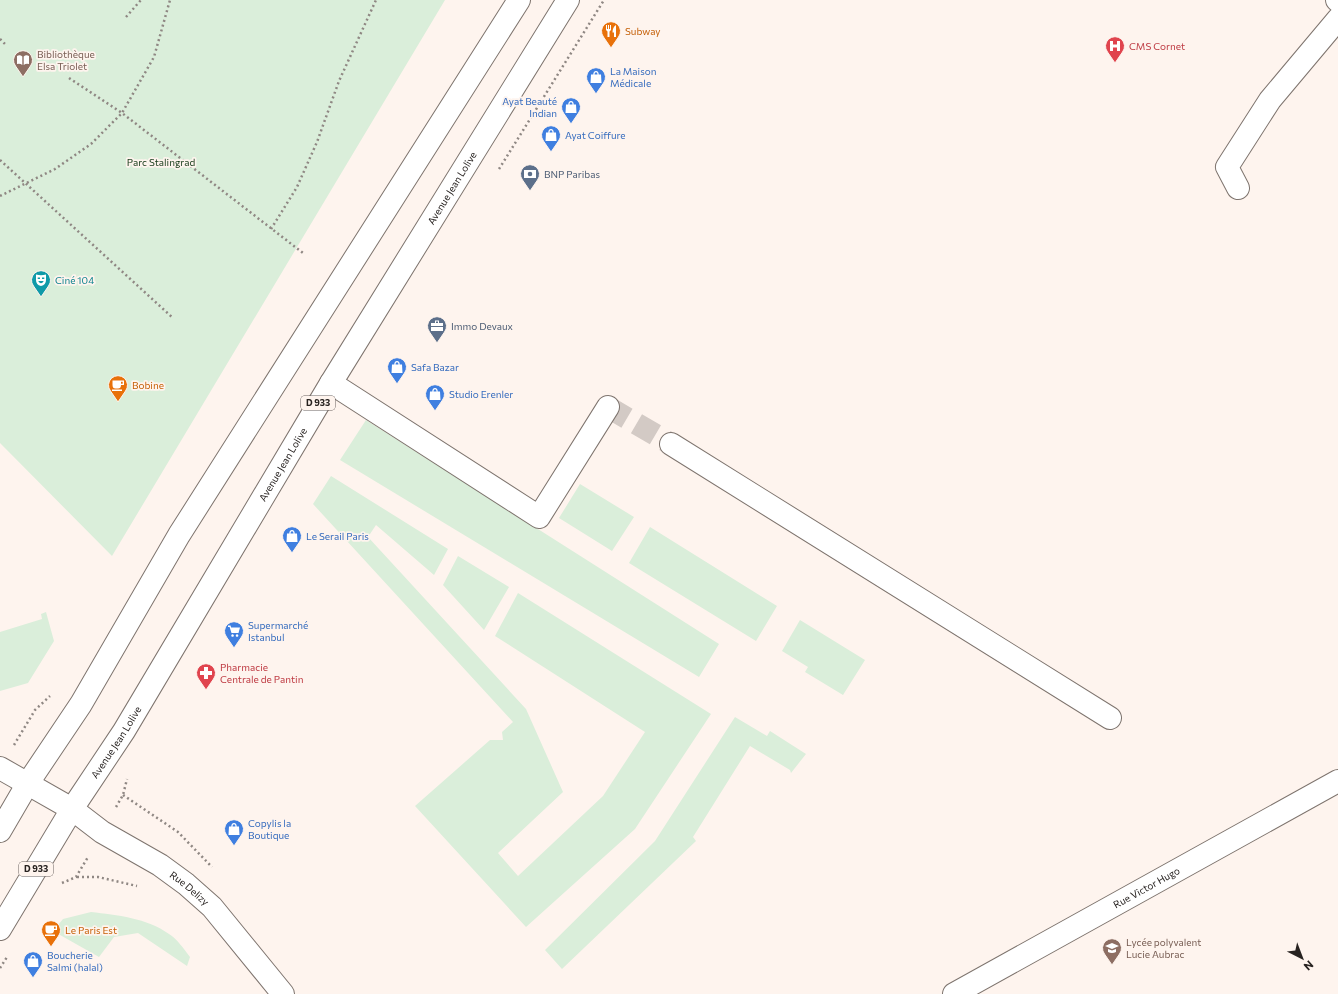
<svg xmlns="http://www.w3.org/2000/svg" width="1338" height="994" font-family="Commissioner,sans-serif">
<rect width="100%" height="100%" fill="#fef4ee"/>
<path fill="#daeeda" d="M0,0H445L112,556L0,443Z
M366,420L719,644L699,677L340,460Z
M331,476L448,549L434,575L376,525L368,537L526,709L563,792L498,853L518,876L603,796L645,732L495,636L518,593L711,714L635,829L526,927L415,806L490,740H503L502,732L513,722L313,504Z
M580,484L634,517L612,551L559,518Z
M650,527L777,606L756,641L629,563Z
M458,556L509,587L484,630L443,585Z
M46,612L54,641L28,683L0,691V632L42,619L41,614Z
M800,620L865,660L843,695L805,672L808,667L782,651Z
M735,717L767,736L770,731L806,754L791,773L790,770L750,746L693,837L696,841L562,969L545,950L655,841Z
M91,912C117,915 147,918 169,934C177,939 184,949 190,957L187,966L138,933L114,937L99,957L53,931L63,919Z"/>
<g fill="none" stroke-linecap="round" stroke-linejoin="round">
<path stroke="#d3cac5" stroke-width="22" stroke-dasharray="22 11" stroke-linecap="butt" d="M608,407L671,444"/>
<defs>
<g id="minor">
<path d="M1337,0L1338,1"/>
<path d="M1238,188L1227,167L1270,100L1338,19"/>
<path d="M331,383L539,517L608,407"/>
<path d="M671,444L1110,718"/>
<path id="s1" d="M954,994L1338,781"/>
</g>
<g id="major">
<path id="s2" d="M0,768L72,809L102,832L160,865L186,884L212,907L283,994"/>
<path d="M0,831L28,783L81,704L179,535L519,0"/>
<path id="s3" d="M0,929L72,809L124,731L331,383L568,0"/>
</g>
</defs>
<use href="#minor" stroke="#7e746e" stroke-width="24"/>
<use href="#major" stroke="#7e746e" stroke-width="24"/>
<path stroke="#8f8783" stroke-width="2.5" stroke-dasharray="2 3" stroke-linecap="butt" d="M126,17L141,0
M0,39L7,46
M69,78L122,113L303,253
M0,160L173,318
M499,169L604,0
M0,196L55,169L91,144L122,113L154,57L170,0
M271,229L297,187L317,142L339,81L376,0
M14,745L35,710L50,696
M123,795L178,832L212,867
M116,807L123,795L127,779
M77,877H98L137,886
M62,883L76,877L88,857
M0,968L7,957"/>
<use href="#minor" stroke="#fff" stroke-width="22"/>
<use href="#major" stroke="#fff" stroke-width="22"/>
</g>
<defs>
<symbol id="restaurant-pin" viewBox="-11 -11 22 30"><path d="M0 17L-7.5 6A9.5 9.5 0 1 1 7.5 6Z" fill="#e8710a" stroke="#fef4ee"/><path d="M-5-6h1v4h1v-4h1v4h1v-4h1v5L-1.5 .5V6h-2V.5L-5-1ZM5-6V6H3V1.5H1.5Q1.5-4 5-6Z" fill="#fff"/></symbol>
<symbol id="hospital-pin" viewBox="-11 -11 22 30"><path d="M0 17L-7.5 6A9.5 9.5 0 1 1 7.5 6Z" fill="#e0444e" stroke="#fef4ee"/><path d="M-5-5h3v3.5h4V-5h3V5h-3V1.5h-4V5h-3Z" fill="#fff"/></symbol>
<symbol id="library-pin" viewBox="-11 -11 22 30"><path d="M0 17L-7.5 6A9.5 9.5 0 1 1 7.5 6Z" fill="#8d6e63" stroke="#fef4ee"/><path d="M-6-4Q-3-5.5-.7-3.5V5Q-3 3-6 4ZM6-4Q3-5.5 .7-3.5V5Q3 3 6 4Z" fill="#fff"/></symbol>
<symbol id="shop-pin" viewBox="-11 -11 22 30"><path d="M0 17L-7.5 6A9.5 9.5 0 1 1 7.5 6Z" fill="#3f7fe0" stroke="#fef4ee"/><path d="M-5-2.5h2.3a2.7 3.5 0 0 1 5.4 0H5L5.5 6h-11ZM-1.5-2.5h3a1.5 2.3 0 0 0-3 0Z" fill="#fff"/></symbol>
<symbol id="bank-pin" viewBox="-11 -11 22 30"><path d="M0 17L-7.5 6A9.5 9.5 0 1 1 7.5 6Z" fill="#5c6f8a" stroke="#fef4ee"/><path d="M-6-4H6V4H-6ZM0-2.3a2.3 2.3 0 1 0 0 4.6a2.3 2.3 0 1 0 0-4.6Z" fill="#fff"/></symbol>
<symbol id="theatre-pin" viewBox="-11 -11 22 30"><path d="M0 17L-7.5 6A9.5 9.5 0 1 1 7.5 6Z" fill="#0f9aa8" stroke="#fef4ee"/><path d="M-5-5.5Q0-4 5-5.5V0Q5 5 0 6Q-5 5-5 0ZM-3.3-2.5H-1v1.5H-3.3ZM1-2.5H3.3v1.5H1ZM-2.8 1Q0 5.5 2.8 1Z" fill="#fff"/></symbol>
<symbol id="office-pin" viewBox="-11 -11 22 30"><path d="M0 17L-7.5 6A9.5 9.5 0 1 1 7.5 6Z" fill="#5c6f8a" stroke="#fef4ee"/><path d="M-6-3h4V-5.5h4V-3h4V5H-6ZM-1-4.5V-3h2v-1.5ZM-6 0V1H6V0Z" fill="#fff"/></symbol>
<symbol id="cafe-pin" viewBox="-11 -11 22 30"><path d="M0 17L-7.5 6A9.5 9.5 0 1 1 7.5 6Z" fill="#e8710a" stroke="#fef4ee"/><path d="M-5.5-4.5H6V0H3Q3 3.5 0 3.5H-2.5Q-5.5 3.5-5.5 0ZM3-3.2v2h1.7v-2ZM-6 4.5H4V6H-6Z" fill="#fff"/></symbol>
<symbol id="supermarket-pin" viewBox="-11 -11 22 30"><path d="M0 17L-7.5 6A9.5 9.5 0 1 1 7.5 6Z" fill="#3f7fe0" stroke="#fef4ee"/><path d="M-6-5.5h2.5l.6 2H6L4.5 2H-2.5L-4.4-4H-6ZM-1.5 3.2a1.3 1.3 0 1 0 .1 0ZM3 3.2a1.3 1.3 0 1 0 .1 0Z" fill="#fff"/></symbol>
<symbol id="pharmacy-pin" viewBox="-11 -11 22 30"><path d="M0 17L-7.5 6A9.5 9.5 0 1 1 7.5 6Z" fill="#e0444e" stroke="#fef4ee"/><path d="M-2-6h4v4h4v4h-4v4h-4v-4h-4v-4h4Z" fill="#fff"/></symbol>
<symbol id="school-pin" viewBox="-11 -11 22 30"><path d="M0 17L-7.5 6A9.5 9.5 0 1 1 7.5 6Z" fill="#8d6e63" stroke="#fef4ee"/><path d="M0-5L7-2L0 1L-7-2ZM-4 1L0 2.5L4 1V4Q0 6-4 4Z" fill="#fff"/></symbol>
</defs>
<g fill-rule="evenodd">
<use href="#restaurant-pin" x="600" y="20" width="22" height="30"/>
<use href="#hospital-pin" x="1104" y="35" width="22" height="30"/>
<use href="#library-pin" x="12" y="49" width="22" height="30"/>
<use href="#shop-pin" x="585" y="66" width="22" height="30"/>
<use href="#shop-pin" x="560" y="96" width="22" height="30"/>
<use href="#shop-pin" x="540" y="124" width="22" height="30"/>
<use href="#bank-pin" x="519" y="163" width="22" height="30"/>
<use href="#theatre-pin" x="30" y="269" width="22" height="30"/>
<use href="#office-pin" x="426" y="315" width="22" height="30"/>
<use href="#shop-pin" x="386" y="356" width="22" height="30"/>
<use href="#cafe-pin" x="107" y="374" width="22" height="30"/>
<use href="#shop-pin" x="424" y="383" width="22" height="30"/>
<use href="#shop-pin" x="281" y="525" width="22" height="30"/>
<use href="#supermarket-pin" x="223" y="620" width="22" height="30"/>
<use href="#pharmacy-pin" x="195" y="662" width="22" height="30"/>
<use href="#shop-pin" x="223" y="818" width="22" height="30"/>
<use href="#cafe-pin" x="40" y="919" width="22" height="30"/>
<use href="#school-pin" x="1101" y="937" width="22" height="30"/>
<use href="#shop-pin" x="22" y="950" width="22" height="30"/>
</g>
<g text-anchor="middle" stroke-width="3.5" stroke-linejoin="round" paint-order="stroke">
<g fill="#fef4ee" stroke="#68615e" stroke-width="1">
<rect x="301" y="396" width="34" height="14" rx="3"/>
<rect x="19" y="862" width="34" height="14" rx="3"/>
</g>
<g font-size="9" font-weight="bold" fill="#272220">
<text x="318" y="406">D 933</text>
<text x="36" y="872">D 933</text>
</g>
<g font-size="10" fill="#c56008" stroke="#fef4ee" text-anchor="start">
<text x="625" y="35">Subway</text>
<text x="132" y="389">Bobine</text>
<text x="65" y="934">Le Paris Est</text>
</g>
<g font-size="10" fill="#be3a42" stroke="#fef4ee" text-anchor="start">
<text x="1129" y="50">CMS Cornet</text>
<text x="220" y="671">Pharmacie<tspan x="220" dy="12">Centrale de Pantin</tspan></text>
</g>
<g font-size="10" fill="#785e54" stroke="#fef4ee" text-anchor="start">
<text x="37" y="58">Bibliothèque<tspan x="37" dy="12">Elsa Triolet</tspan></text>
<text x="1126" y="946">Lycée polyvalent<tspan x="1126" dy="12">Lucie Aubrac</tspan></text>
</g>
<g font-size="10" fill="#366cbe" stroke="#fef4ee" text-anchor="start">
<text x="610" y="75">La Maison<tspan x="610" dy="12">Médicale</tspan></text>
<text x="557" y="105" text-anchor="end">Ayat Beauté<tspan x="557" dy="12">Indian</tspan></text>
<text x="565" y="139">Ayat Coiffure</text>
<text x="411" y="371">Safa Bazar</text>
<text x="449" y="398">Studio Erenler</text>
<text x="306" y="540">Le Serail Paris</text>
<text x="248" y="629">Supermarché<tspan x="248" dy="12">Istanbul</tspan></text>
<text x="248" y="827">Copylis la<tspan x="248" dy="12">Boutique</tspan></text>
<text x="47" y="959">Boucherie<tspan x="47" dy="12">Salmi (halal)</tspan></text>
</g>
<g font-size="10" fill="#163b19" stroke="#fef4ee">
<text x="161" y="166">Parc Stalingrad</text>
</g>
<g font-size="10" fill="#4e5e75" stroke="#fef4ee" text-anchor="start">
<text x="544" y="178">BNP Paribas</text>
<text x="451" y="330">Immo Devaux</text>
</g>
<g font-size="10" fill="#272220" stroke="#fef4ee">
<text dy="4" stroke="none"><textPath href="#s3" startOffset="868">Avenue Jean Lolive</textPath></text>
<text dy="4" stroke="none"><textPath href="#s3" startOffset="544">Avenue Jean Lolive</textPath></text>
<text dy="4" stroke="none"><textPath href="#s3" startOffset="220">Avenue Jean Lolive</textPath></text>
<text dy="4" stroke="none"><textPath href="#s1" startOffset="220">Rue Victor Hugo</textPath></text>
<text dy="4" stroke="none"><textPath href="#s2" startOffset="225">Rue Delizy</textPath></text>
</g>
<g font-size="10" fill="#0d838f" stroke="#fef4ee" text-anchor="start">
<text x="55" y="284">Ciné 104</text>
</g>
</g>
<g transform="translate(1302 958) rotate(138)" stroke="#fef4ee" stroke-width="3" paint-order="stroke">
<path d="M0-3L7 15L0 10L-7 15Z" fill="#272220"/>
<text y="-6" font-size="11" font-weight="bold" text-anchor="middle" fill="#272220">N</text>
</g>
</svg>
